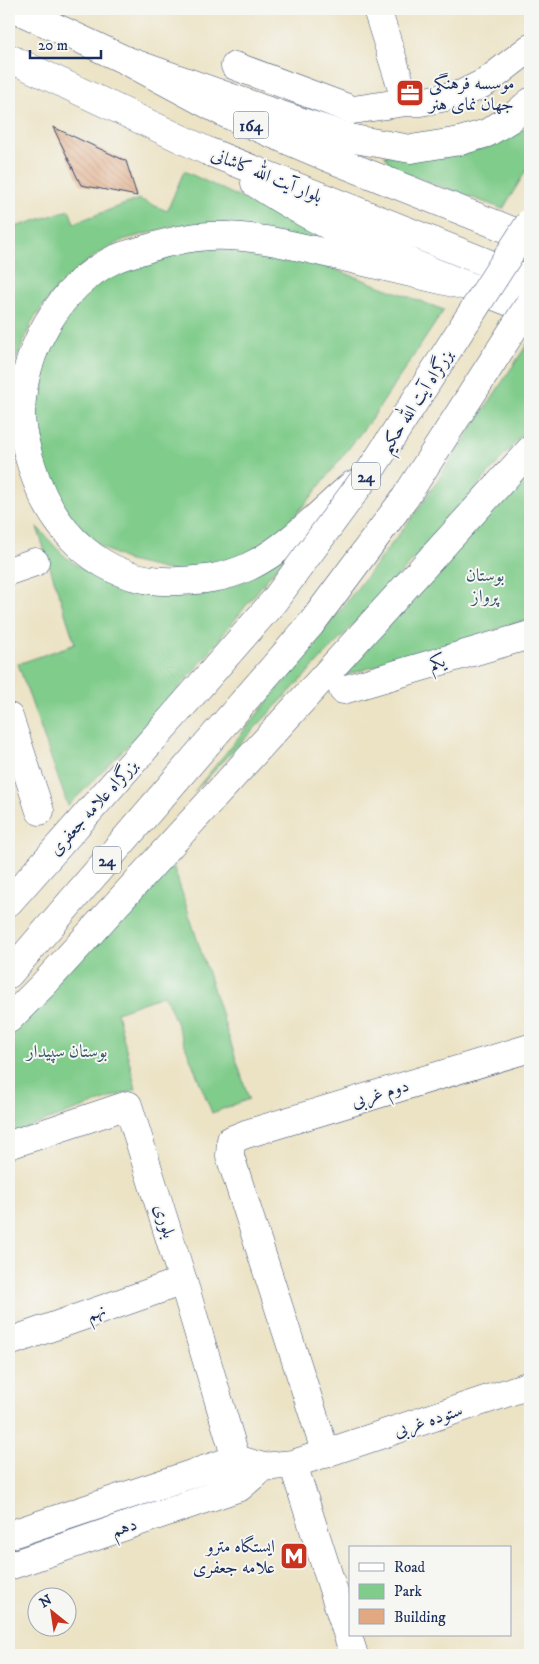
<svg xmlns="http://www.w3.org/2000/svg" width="539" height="1664" font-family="'IM FELL DW Pica',Amiri,serif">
<defs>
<pattern id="building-back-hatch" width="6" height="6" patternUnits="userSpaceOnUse" patternTransform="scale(1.25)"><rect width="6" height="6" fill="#e1a881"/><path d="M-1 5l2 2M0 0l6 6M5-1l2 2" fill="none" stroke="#b6896d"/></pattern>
</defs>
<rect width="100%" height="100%" fill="#f6f6f2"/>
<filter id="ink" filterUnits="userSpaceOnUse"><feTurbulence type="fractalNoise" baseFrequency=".02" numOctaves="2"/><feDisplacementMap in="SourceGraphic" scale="10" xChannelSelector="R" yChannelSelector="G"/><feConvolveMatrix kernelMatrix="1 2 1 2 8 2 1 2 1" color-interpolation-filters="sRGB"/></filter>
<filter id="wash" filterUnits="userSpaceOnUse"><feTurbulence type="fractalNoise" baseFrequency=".0096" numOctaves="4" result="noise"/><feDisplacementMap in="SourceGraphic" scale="20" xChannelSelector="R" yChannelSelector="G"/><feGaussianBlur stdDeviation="1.12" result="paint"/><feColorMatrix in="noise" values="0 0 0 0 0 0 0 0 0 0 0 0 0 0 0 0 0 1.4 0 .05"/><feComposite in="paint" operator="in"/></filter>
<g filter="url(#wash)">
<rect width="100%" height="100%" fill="#ece3c5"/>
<path fill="#80cc8b" stroke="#4e7e74" d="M530,126V164L503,209L394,169L384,155L441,158L489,147Z
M184,171L362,255L224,223L174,226L123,240L90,259L59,285L33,320L15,362L9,405L11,443L9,441V229L69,210L74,223L139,199L167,211Z
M237,247L310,260L444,310L373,417L308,501L281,531L249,555L180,573L129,561L101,547L71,521L40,459L34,421L38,373L56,330L91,287L138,260L190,250Z
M530,340V426L416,557L340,639L194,792L302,659L418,510Z
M530,467V619L343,676Z
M37,527C47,537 56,549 66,557C115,595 177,608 235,585C251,578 274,560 290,550L204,659L136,737L68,806L18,664L75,644Z
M172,862L249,1099L212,1113L165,995L117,1012L136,1089L9,1134V1026Z"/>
<g id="blocks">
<path fill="url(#building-back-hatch)" d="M53,127L126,161L137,196L81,185Z"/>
</g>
</g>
<g filter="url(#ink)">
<use href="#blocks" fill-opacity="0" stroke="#3a4a6d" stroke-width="1"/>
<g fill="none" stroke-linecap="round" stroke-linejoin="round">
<defs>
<path id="minor" d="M377,9L406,102
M235,66L353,110L406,102H420L462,94L486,82L530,48
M9,571L35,562
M343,690L530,635
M9,717L40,811
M9,1145L128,1105L183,1281L236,1459
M9,1342L183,1281
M326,1454L230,1156L231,1140L246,1134L530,1048
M236,1459L263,1467L293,1464L530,1385
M293,1464L354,1655
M9,1535L236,1459
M9,1566L240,1487L263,1467"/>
<path id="major" d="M16,9L125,60L226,114L324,156L530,238
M9,58L207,151L530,280
M255,183C339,239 437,273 530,310"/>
<path id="highway" d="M125,60L260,108L354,139L411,149L460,141L487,133L510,119L530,102
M352,485C320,513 286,549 248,567C224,578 204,580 178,581C103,585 51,532 31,464C26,448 21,429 21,413C23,352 58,286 115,259C125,254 138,252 149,248C168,242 189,237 209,236C251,234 295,246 335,255C382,266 429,277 475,288
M9,902L178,711
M9,974L205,746
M9,1019L43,985L530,450"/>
</defs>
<use href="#minor" stroke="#3a4a6d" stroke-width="29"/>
<use href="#major" stroke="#3a4a6d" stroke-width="29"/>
<use href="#highway" stroke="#3a4a6d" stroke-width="29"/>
<use href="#minor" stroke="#fff" stroke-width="28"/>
<use href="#major" stroke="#fff" stroke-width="28"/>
<use href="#highway" stroke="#fff" stroke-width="28"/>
<defs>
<path id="highway-bridge" d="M178,711L274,601L372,468L530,222
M205,746L311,624L405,498L530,303"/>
</defs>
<use href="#highway-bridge" stroke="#3a4a6d" stroke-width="29" stroke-linecap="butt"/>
<use href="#highway-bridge" stroke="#fff" stroke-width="28"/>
</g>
</g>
<defs>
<symbol id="office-square" viewBox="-11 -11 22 22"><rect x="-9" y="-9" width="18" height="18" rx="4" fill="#c8321e" stroke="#f6f6f2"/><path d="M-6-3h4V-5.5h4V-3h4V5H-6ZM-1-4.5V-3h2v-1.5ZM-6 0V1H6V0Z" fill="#fff"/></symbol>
<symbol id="metro-square" viewBox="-11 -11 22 22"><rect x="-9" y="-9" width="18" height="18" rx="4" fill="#c8321e" stroke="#f6f6f2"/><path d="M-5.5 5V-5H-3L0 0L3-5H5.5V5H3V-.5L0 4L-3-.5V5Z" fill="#fff"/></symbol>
</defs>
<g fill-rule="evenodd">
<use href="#office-square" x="394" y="77" width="32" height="32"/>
<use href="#metro-square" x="278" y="1540" width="32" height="32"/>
</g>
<g text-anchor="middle" stroke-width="4" stroke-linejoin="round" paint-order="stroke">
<g fill="#f6f6f2" stroke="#5d6b8a" stroke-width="1">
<rect x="233.5" y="111.5" width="35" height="27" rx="4"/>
<rect x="352" y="462.5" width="28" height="27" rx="4"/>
<rect x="93" y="846.5" width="28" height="27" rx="4"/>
</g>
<g font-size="16" font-weight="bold" fill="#1b2f5e">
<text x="251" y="131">164</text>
<text x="366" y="482">24</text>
<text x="107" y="866">24</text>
</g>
<g font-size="18" fill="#1b2f5e" stroke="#f6f6f2" text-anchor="start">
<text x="429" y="89">موسسه فرهنگی<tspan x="429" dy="21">جهان نمای هنر</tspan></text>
<text x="275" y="1552" text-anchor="end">ایستگاه مترو<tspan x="275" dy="21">علامه جعفری</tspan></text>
</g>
<g font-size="18" fill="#1b2f5e" stroke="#f6f6f2">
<text transform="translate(267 175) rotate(22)" y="6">بلوار آیت الله کاشانی</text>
<text transform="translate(416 401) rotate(-57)" y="6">بزرگراه آیت الله حکیم</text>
<text transform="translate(437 662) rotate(-16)" y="6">یکم</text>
<text transform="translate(93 807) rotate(-48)" y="6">بزرگراه علامه جعفری</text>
<text transform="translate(380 1093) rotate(-17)" y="6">دوم غربی</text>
<text transform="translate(165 1221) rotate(73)" y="6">بلوری</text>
<text transform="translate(96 1312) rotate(-19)" y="6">نهم</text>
<text transform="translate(428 1420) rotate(-18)" y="6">ستوده غربی</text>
<text transform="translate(124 1527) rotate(-19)" y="6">دهم</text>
</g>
<g font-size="18" fill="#345669" stroke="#f6f6f2">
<text x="485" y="581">بوستان<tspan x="485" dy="21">پرواز</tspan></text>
<text x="67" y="1057">بوستان سپیدار</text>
</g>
</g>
<rect width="539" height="1664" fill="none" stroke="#f6f6f2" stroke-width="30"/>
<rect x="349" y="1546" width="162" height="90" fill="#f6f6f2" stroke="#9ea6b7"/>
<rect x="359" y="1563" width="25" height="8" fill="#ffffff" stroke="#9ea6b7"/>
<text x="394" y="1572" font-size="15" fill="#1b2f5e">Road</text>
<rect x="359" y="1584" width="25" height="15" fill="#80cc8b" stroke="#9ea6b7"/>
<text x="394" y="1596" font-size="15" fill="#1b2f5e">Park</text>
<rect x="359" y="1609" width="25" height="15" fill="#e1a881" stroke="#9ea6b7"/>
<text x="394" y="1622" font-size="15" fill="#1b2f5e">Building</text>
<g transform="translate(52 1612) rotate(330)"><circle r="24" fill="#f6f6f2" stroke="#9ea6b7"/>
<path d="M0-4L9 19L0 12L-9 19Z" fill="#c8321e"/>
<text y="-8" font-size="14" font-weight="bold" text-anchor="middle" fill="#1b2f5e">N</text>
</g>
<path d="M30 50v8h71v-8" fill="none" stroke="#1b2f5e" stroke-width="2.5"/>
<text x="38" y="50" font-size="15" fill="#1b2f5e" stroke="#f6f6f2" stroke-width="4" paint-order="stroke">20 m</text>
</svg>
